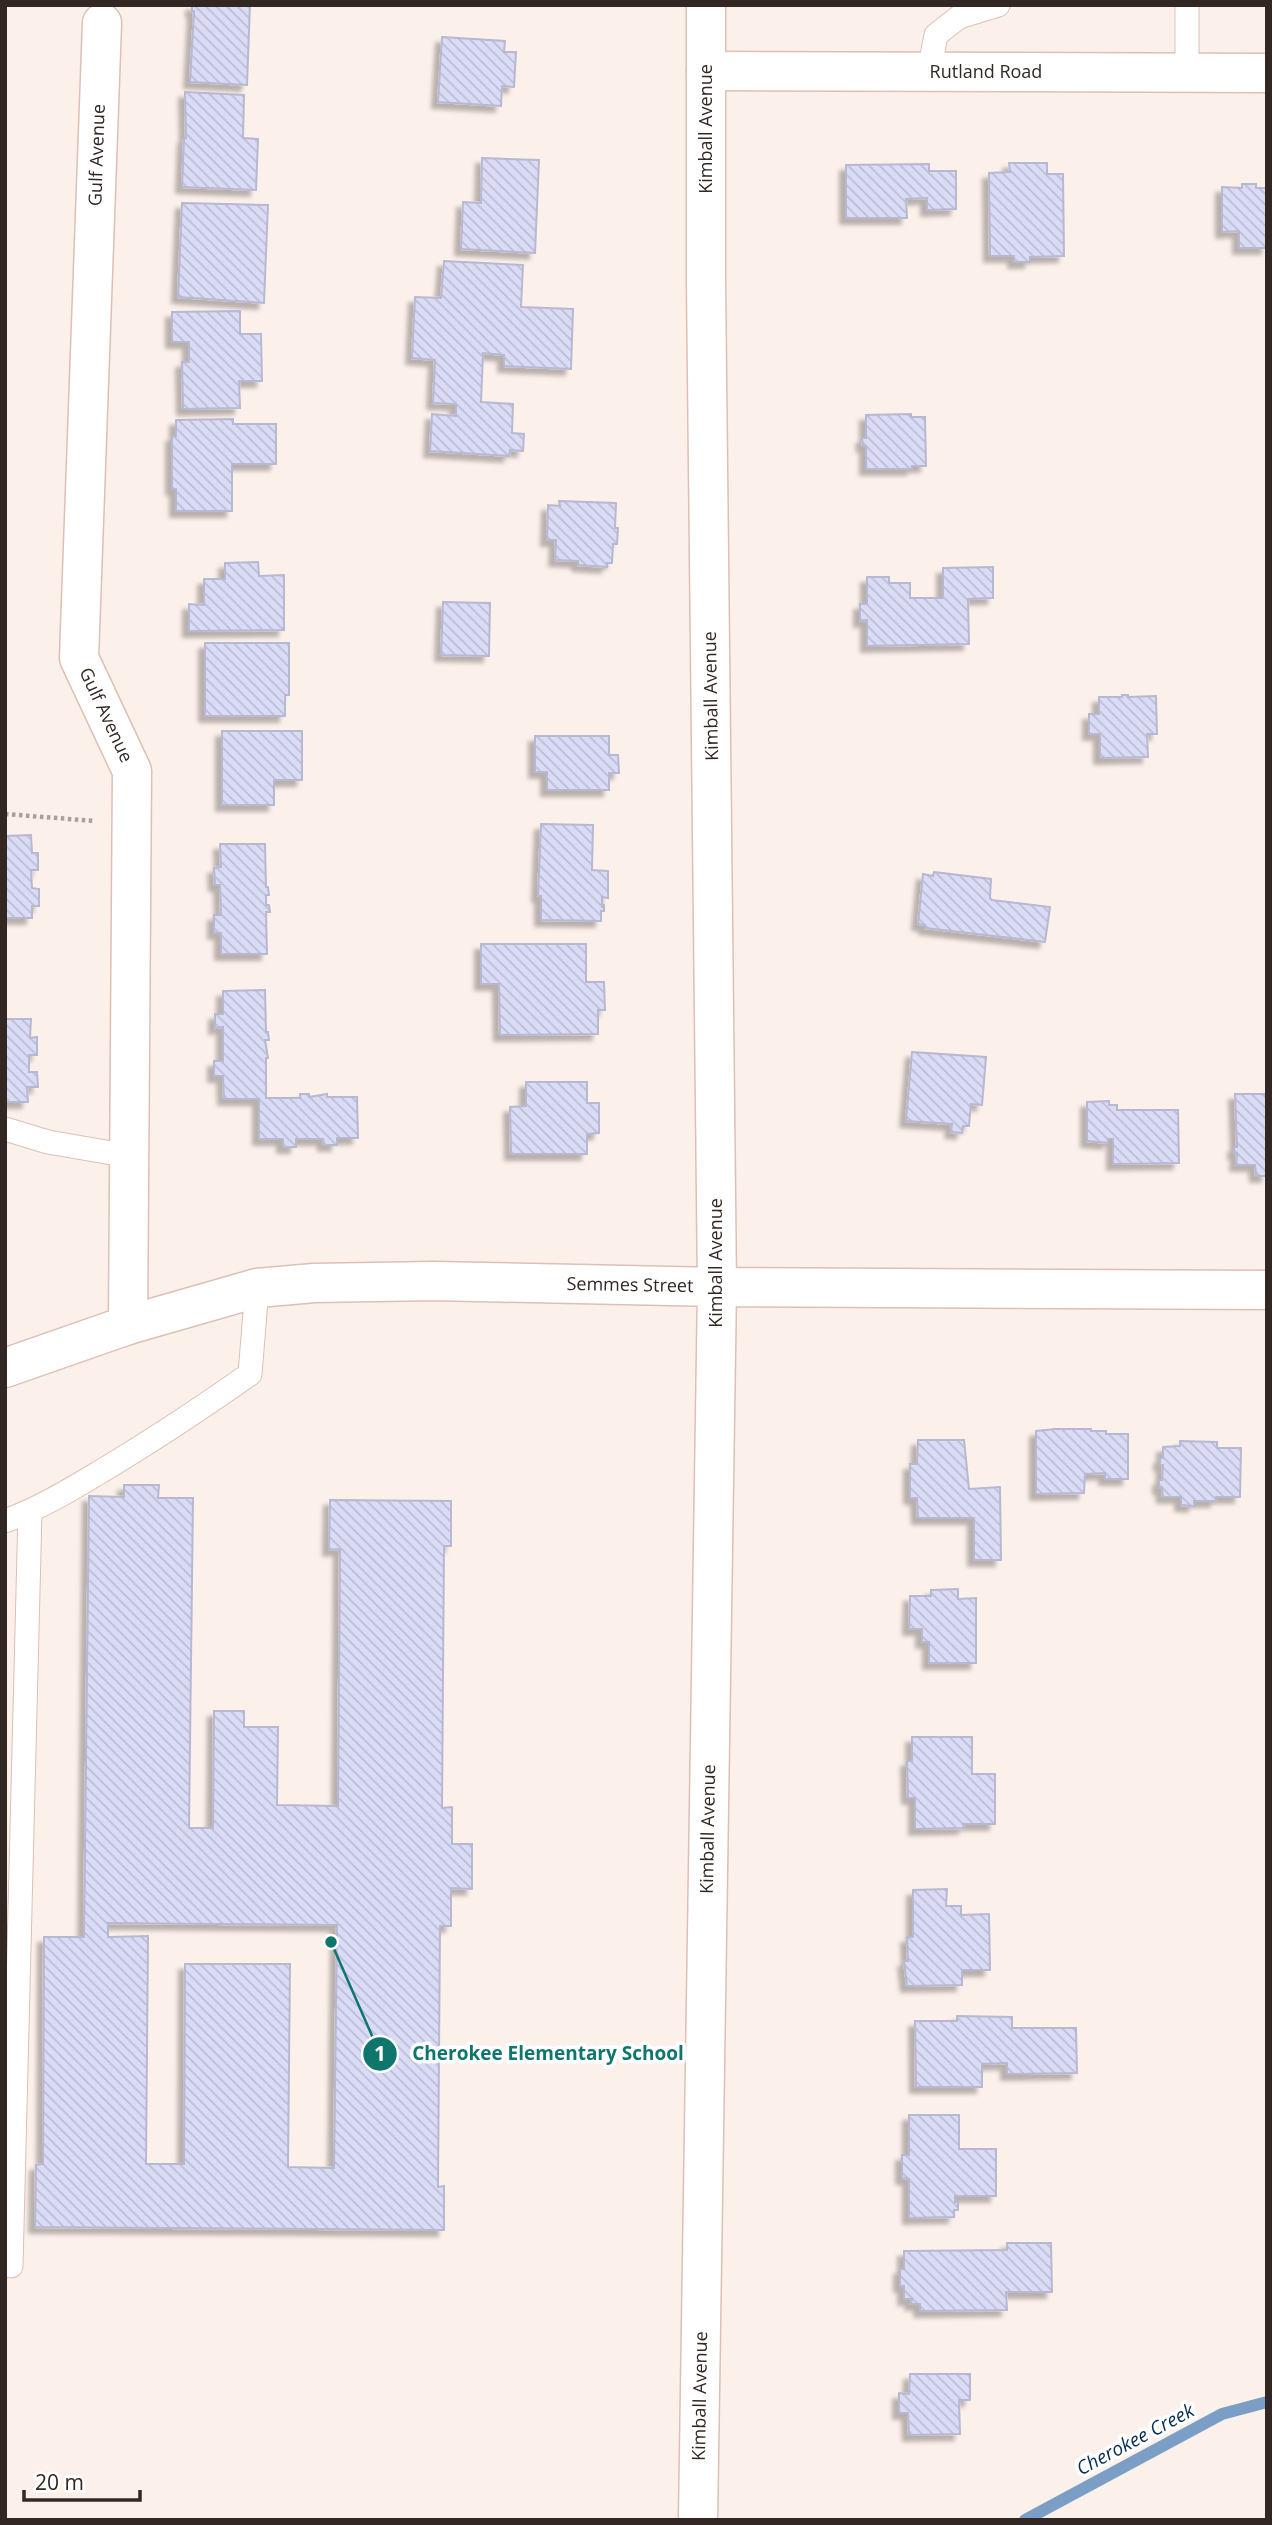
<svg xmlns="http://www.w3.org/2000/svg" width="1272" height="2525" font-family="'Open Sans',sans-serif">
<defs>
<pattern id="building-back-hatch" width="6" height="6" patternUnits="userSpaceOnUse" patternTransform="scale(1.75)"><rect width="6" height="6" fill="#dadbf6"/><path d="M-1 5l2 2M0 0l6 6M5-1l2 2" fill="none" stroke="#bcbcd3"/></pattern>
<filter id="shadow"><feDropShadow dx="-6" dy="6" stdDeviation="2" flood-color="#0004"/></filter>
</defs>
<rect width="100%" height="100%" fill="#fcf0eb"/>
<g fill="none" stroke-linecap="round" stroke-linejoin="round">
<path stroke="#7a9ec6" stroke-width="12" d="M1025,2520L1222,2414L1267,2402"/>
</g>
<path fill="url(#building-back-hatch)" stroke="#b7b8d2" stroke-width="2" fill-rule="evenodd" filter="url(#shadow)" d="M192,5H250L247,85L190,82L194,11H192Z
M442,37L505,41L504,52H516L514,87L502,86L501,106L438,102Z
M185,92L244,95L243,138L258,139L256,190L182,187L184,138H186Z
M482,158L539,160L535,253L461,249L463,202L481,203Z
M1009,163H1047V174H1063L1064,256L1030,257V262H1014V256H990L989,173L1010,172Z
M929,164V171H956V209L927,210V198L906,199L907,218H846V165Z
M1242,184H1256V188H1267V248H1239V231L1222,232V187L1242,188Z
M182,203L268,205L264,303L178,297Z
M444,261L523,265L521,307L573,309L571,369L504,366V355L483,353L481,402L513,404L512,433L524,434L523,451L510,450L509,456L430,451L432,414L456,416V404L433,403L435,360L412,358L415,297L441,298Z
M240,311V334H261L262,381H239L240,408L183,409L182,362H189V342H172V312Z
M911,414V417H925L926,466H912V469H866V446H863L862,438H866V415Z
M233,419V424H276V464H232V511H176V489H172V436H176V420Z
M559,501L616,503L615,528H618L617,544H613L612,563H607V567L578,565V561L555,560L556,540H547L548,505L560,506Z
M258,562L259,576L284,575V630L189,631V604L204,605V579H225V563Z
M993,567V598L968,599L969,644L867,646V620L860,621V604H867V577H889V583H910V598H943V568Z
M443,602L490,603L489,656L441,655Z
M205,643H289V695H285V716H205Z
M1122,695H1128V697L1156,696L1157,734H1147L1148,757L1100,758V734H1089V714H1099V697H1122Z
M222,731H302V780H274V805H222Z
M535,736H609V755H618L619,773H609V790H547V772H535Z
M541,824L593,825L592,870L608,871V898L602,897V906L604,905V911H601V921L541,920V896H538Z
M31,835L32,853H38V870H31L32,888L39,889V906H32V918H5V836Z
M220,844H265L266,887H268L269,895H266V905H269L270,912H266L267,954H221V933H214V915H221L220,885H215L214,868L221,867Z
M934,872L991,879L990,898L992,900L1050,907L1045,942L925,928V925L918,924L923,874L933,876Z
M481,944H586V982H604L605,1010H598V1034L500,1035L499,984H481Z
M265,990L266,1032H268L269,1040H265L268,1058H266V1098H300V1094H309V1097L327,1094V1097H357L358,1138H337V1145H324L323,1139H296V1147H283V1139H259V1099H224L223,1076H214V1061H223V1027L215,1028V1014H223V991Z
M5,1019H31L30,1038L37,1037V1055H29V1072H37L38,1087H27L28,1102H5Z
M912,1052L986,1057L982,1105L971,1104L969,1126H963L962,1133L951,1132L952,1124L906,1121Z
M526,1082H587V1103H599V1133L587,1134V1154H511L510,1107L526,1106Z
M1235,1094H1267V1176H1256L1255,1165H1236L1237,1153H1234V1147H1237Z
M1109,1101V1105H1117V1110H1178L1179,1163L1113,1164V1139H1108V1143L1087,1141V1102Z
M1055,1429H1091V1431H1106V1434H1128V1479H1105V1473L1085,1474L1084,1493L1036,1494V1431Z
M918,1440H964L969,1489L1000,1487L1001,1560H974V1518H918L917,1498H910V1464H917Z
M1180,1441L1217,1442V1448H1241L1240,1497H1216V1501H1194V1506L1181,1505V1497H1163L1162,1488H1159V1480H1162L1163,1465H1160V1458H1163V1447L1180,1446Z
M124,1485H159L158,1498H193L189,1828H213L214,1711H244V1727H278L277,1805L338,1806L340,1549L329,1550L330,1500L451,1501V1546H444L442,1808L452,1807V1844H472V1889L451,1888V1926H440L438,2187L444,2186V2230L35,2227L36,2165L43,2164L44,1937H84L89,1496L124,1497ZM108,1923L337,1925L334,2168L288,2167L290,1964H185L184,2164H146L148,1936L108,1937Z
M958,1589V1599L976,1598V1663H929V1642H922V1629H909L910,1596H931V1590Z
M912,1737H972V1774H995V1824H963L964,1828L915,1829V1798H908L907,1761H912Z
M947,1889L946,1906H961V1915L989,1914L990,1970H962V1985L907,1986L904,1961H908L907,1937H913V1890Z
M957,2016L1012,2017V2028H1076L1077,2073L1007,2074V2063L982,2064V2087H916L915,2021H957Z
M909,2115H959V2149H996V2196H955V2202H958V2210H954V2217L909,2218V2179L902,2178V2155H909Z
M1007,2243H1051L1052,2292H1006L1007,2310L920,2311V2304H911L912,2299H904V2286H900V2269H904V2251L1007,2250Z
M910,2374H970V2400H959L960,2434L909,2435L908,2413H899V2393L909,2394Z"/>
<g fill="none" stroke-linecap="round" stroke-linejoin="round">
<defs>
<path id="service" d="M1187,5V73
M929,72L936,35L959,17L998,5
M5,1129L48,1142L129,1156
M5,1521C41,1508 73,1488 105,1469C155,1439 203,1407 250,1374L257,1288
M5,2265L11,2266L30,1512"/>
<path id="minor" d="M102,23L79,658L132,771L128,1325
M706,71L1267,73"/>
<path id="secondary" d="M5,1368L128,1325L257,1288L314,1283L433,1281L717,1287L1267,1290
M698,2520L717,1287L706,283V5"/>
</defs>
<use href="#service" stroke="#dcc0b4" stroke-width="25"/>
<use href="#minor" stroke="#dcc0b4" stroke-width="41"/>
<use href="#secondary" stroke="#dcc0b4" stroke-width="41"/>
<path stroke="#ab9f9a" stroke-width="4.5" stroke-dasharray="3.5 3.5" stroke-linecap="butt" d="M5,814L95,821"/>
<use href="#service" stroke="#fff" stroke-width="23"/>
<use href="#minor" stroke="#fff" stroke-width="38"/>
<use href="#secondary" stroke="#fff" stroke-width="38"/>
</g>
<g text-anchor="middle" stroke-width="7" stroke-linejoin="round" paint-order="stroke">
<g font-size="18" fill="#322722" stroke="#fff">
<text x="986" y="78">Rutland Road</text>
<text transform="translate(706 129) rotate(-90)" y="6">Kimball Avenue</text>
<text transform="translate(97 155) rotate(-88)" y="6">Gulf Avenue</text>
<text transform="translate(711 696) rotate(-91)" y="6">Kimball Avenue</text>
<text transform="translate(106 715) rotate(65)" y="6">Gulf Avenue</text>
<text transform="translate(716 1263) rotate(-90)" y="6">Kimball Avenue</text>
<text transform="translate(630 1285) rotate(1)" y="6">Semmes Street</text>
<text transform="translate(708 1829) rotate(-89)" y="6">Kimball Avenue</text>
<text transform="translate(700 2396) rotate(-89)" y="6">Kimball Avenue</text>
</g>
<g font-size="19" font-style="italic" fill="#062f56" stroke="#fff">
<text transform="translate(1135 2439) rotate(-28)" y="7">Cherokee Creek</text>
</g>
</g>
<path fill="none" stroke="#0f766e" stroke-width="2.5" d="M331 1942L380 2054"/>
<g fill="#0f766e" stroke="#fff" stroke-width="2.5">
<circle cx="331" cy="1942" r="7"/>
<circle cx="380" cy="2054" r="18"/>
</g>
<g font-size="21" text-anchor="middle" font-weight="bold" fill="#fff">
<text x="380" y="2061">1</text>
</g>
<g font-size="19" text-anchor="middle" font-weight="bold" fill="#0f766e" stroke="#fff" stroke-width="7" stroke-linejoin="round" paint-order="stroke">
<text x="548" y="2060">Cherokee Elementary School</text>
</g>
<rect width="1272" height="2525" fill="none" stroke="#322722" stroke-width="14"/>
<path d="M24 2490v10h116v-10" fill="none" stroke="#322722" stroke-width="3.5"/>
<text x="35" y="2490" font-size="21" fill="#322722" stroke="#ffffff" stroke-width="5" paint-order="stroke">20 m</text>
</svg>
